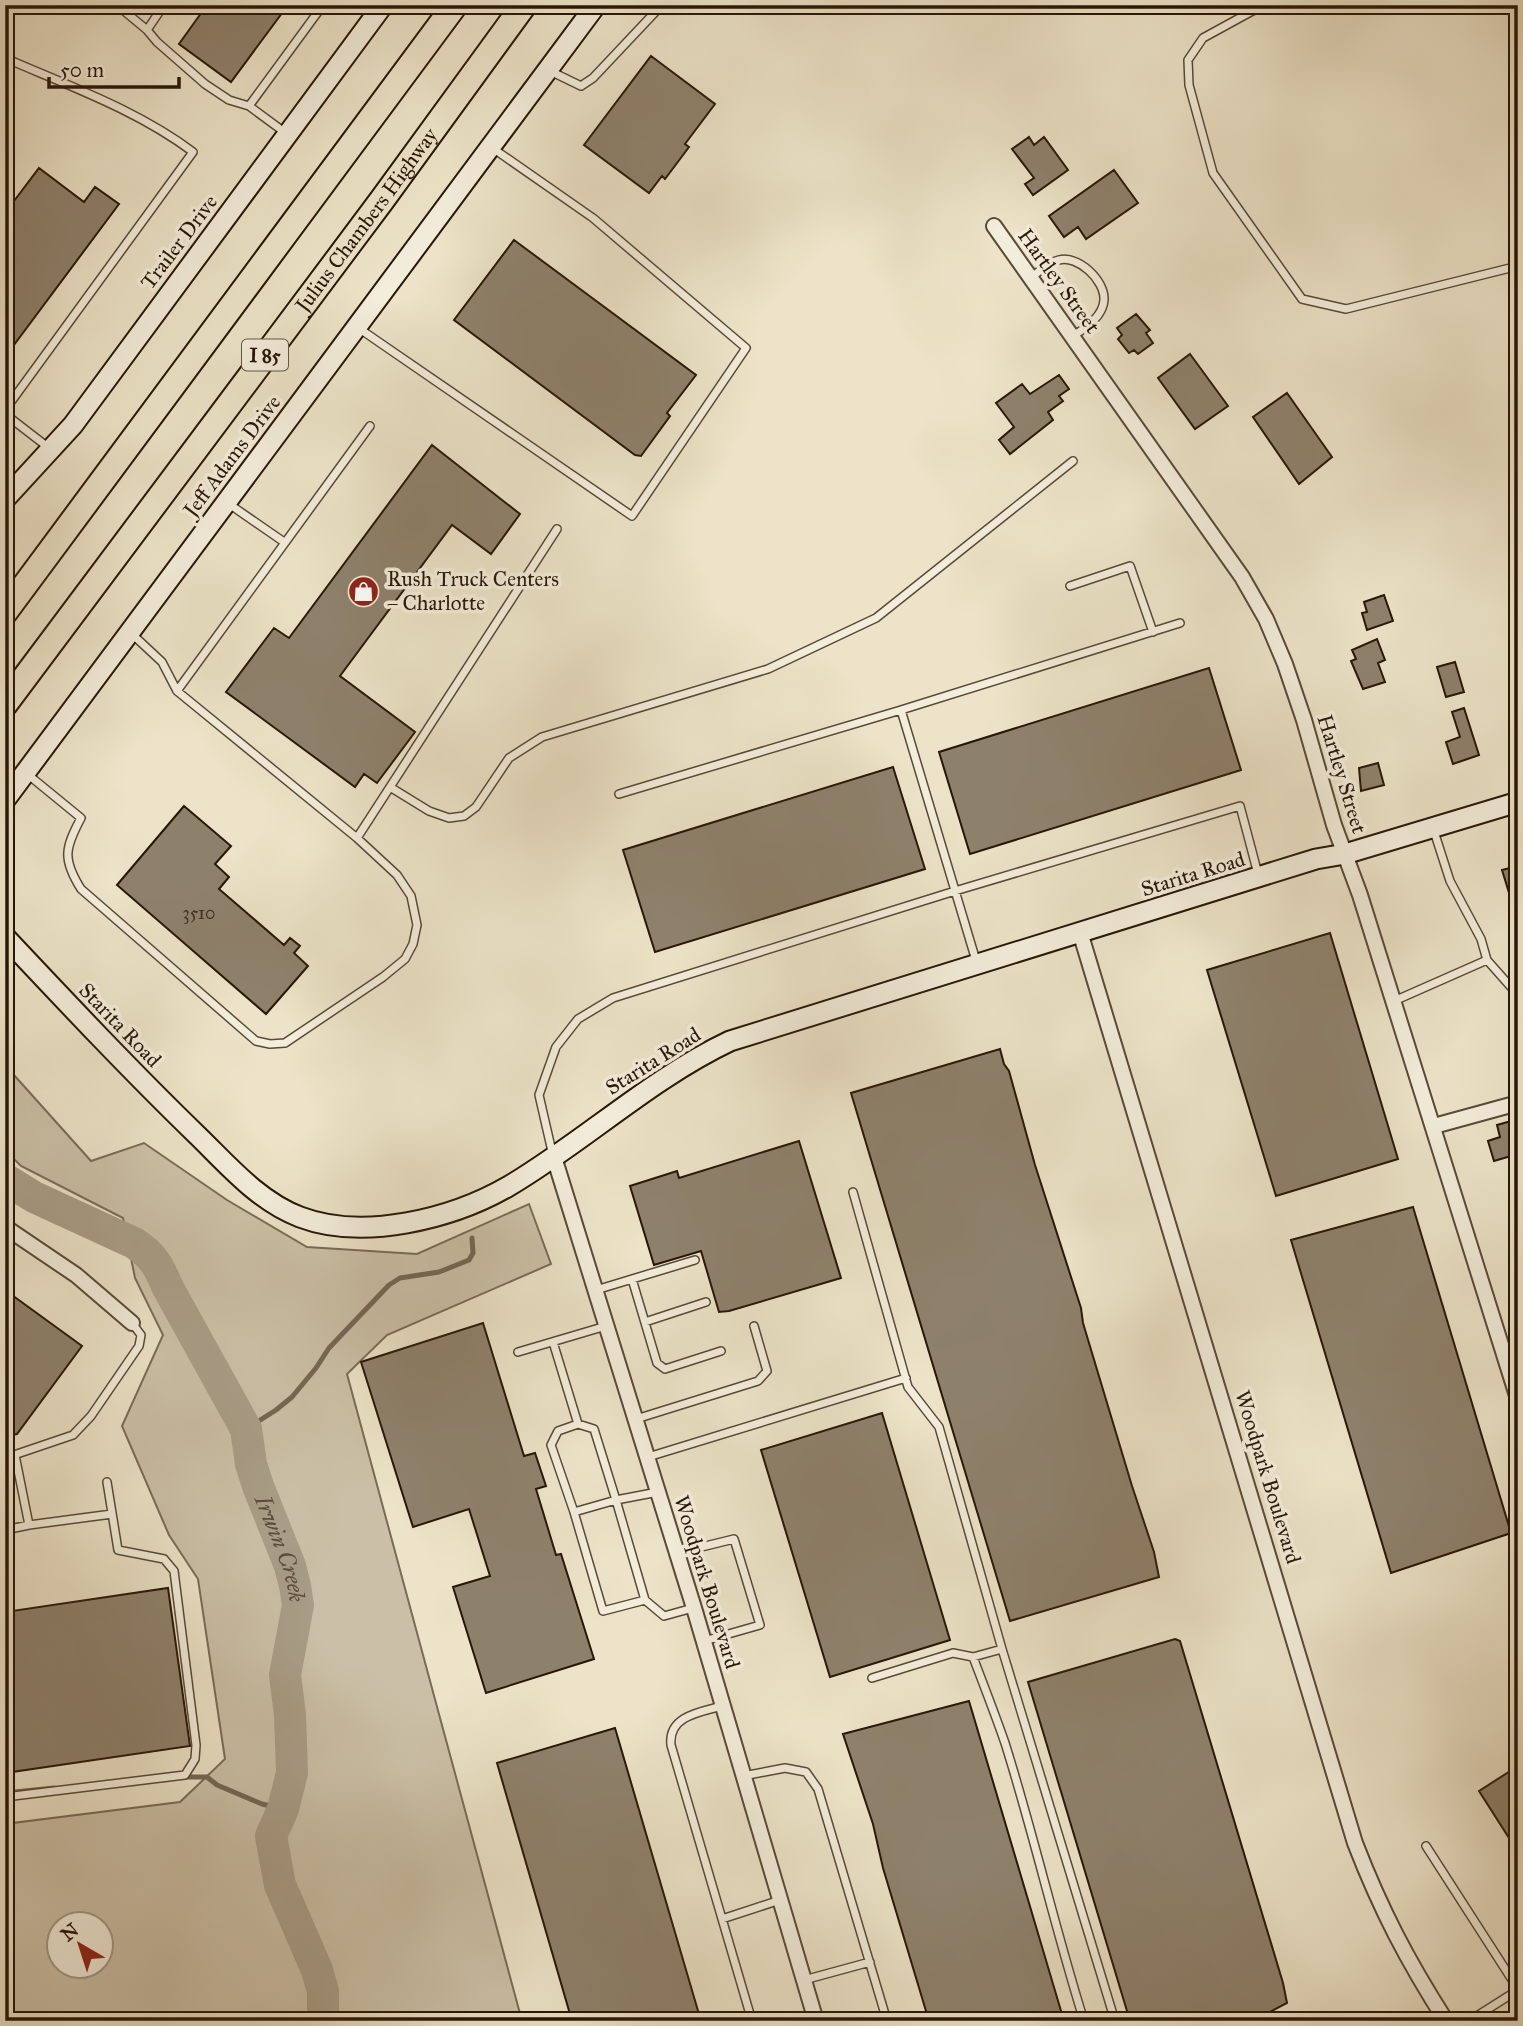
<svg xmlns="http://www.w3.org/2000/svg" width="1523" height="2026" font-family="'IM FELL Great Primer',serif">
<rect width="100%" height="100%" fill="#ece3c8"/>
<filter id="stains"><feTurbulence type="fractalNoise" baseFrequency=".00286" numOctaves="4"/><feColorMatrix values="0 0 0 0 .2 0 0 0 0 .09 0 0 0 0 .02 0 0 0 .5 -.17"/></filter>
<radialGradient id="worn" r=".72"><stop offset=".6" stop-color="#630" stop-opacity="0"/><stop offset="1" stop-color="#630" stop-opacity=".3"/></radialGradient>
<path fill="#cbc0a7" stroke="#7a6b58" stroke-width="2" fill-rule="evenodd" d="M5,1065L91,1161L144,1143L227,1200L307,1247L417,1254L529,1204L551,1264L387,1335L347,1374L522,2021H5V1824L180,1802L225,1759L198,1579L169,1535L122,1426L163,1335L135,1278L123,1218L21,1166L5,1150ZM60,1924H102V1966H60Z"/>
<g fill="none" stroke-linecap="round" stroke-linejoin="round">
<path stroke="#756754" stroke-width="5" d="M246,1429L276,1410L292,1397L316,1368L329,1348L389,1285L400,1278L439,1272L469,1260L473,1253L472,1238
M182,1777H207L217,1785L262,1804L283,1809
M5,1793L54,1788"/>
<path stroke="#a99d87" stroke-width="32" id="s1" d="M5,1179L34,1197L134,1243C154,1256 159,1267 168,1288L246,1429L251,1464L258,1486L290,1566L295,1586L298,1605L285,1675L290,1715L292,1773L283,1809L271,1836L280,1885L317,1970L323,1991V2021"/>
</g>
<path fill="#8e816c" stroke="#281608" stroke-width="2" d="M207,5H288L231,82L179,44Z
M651,56L715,104L685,144L689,147L665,179L662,176L649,193L584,145Z
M1029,137L1034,145L1044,137L1068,170L1033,195L1025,184L1034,178L1012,149Z
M39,168L84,202L95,187L119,204L5,357V213Z
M1114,170L1138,203L1086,239L1078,227L1064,237L1049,216Z
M514,240L696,375L667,413L670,416L641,456L635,455L454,320Z
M1136,314L1150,330L1146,333L1153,343L1138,354L1134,350L1129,353L1118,339L1122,335L1117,328Z
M1190,354L1228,406L1195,429L1158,378Z
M1059,375L1069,389L1059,396L1063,401L1048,412L1053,420L1010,454L999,440L1014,427L996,403L1022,384L1030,394Z
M1287,393L1332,457L1299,484L1253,417Z
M432,445L520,514L491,554L452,525L340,676L415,732L377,783L364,774L355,787L226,692L274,628L289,638Z
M1384,595L1393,621L1367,630L1362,613L1367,612L1364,602Z
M1377,639L1385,660L1378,663L1385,682L1363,689L1351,661L1356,659L1352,650Z
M1455,662L1464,692L1446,697L1437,667Z
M1209,668L1241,770L970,854L939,752Z
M1464,708L1479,755L1453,764L1446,742L1460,737L1452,712Z
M1378,763L1384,785L1361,791L1359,768Z
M893,767L925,869L655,952L623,850Z
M184,806L231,846L215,864L229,877L219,889L284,945L290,938L300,946L294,953L308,966L266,1014L117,885Z
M1518,866V909H1514L1502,870Z
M1330,933L1398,1159L1276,1196L1207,970Z
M1000,1049L1004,1064L1009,1071L1035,1165L1081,1308L1083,1323L1132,1486L1154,1552L1159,1577L1010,1621L851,1093Z
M1518,1119V1154L1494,1161L1488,1141L1500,1137L1497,1125Z
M799,1141L841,1278L729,1311L719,1312L701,1251L654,1265L630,1186L677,1171L679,1178Z
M1413,1207L1511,1533L1391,1573L1291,1240Z
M5,1290L82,1346L17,1434L5,1436Z
M483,1323L524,1456L535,1453L546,1486L536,1489L556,1555L561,1554L594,1659L486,1693L453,1587L490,1576L469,1509L413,1527L361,1362Z
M882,1413L950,1640L830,1677L761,1450Z
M168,1588L190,1746L5,1773V1612Z
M1175,1639L1180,1641L1283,1983L1287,2003L1266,2014L1244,2021H1130L1028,1682Z
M969,1701L1064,2021H929L883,1868L873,1824L843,1734Z
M615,1728L701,2021H572L497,1763Z
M1518,1766V1852L1479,1791Z"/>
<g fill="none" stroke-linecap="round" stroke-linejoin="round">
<defs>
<path id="lane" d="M117,5L147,30
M164,5L147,30L157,42L205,84L229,100L249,106L287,134
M1275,5L1256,9L1203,38L1188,60L1189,85L1213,173L1302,299L1346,309L1518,266
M5,58C69,86 137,110 193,152L5,410
M548,70L581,86L593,78L659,8L658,5
M249,106L323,5
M1031,278C1039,271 1048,263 1059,260C1078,255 1105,280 1104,300C1103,317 1085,328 1073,336
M357,327L632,516L746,348L593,218L491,147
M5,414L49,448
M229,504L284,542
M1070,586L1130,566L1153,632
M132,634L162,662L177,691L357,838L557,529
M177,691L370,426
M26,773L81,818C65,848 62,859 81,889L256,1041L270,1044L285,1043L383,977L405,959L413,944L417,925L411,896L397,875L357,838
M390,787L429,811L449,818L464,816L476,807L509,758L542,737L768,669L876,618L1073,461
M619,794L901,710
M1487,960L1518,995
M977,964L901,710L1180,623
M1394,1001L1487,960L1481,939L1450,881L1433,828
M553,1156L539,1095L556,1047L578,1019L613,998L955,891L1240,806L1258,874
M853,1192L908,1387L939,1427L1002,1649L1115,2021
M632,1279L657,1363L665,1369L721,1351
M596,1290L695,1260
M645,1322L706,1302
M553,1342L578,1424
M518,1352L606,1326
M636,1419L758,1381L767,1371L754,1326
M14,1455L73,1435L91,1416L139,1346L141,1335L132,1323
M5,1457L15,1455L29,1525L112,1514
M648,1457L906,1378
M658,1492L616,1500L645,1600L664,1616L693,1608
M574,1512L551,1445L558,1431L578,1424L594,1429L616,1500L574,1512L603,1611L645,1600
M5,1530L29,1525
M677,1553L734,1539L760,1625L704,1641
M973,1657C984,1686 995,1714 1005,1743C1034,1835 1055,1929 1084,2021
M872,1678L953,1653L973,1657L1002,1649
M722,1706C700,1712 668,1716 671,1745L752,2021
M743,1776L785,1768L806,1772L818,1789L887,2021
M5,1797L185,1775L195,1759L196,1745L174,1571L164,1559L118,1550L107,1482
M1426,1846L1518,1989
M722,1919L780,1900
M804,1980L870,1962
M1469,2021L1518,1990"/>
<path id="street" d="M994,226L1242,577L1266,619L1285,664L1304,720L1334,825L1360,895L1518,1399
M1080,932L1355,1843C1381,1910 1407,1960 1446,2021
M1434,1126L1518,1103
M554,1157L694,1608L816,2021
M5,1227L76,1275L132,1323"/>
<path id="secondary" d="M5,499L73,425L383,5
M5,800L596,5
M5,937C68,1004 131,1071 197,1135C228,1165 258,1201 300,1217C363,1241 452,1219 509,1186C585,1141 650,1079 730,1041L1316,859L1345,854L1518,802"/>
<g id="highway">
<path d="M5,612L455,5"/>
<path id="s2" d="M5,704L382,200L524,5"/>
</g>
</defs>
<use href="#lane" stroke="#594938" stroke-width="10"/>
<use href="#street" stroke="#594938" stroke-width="18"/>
<use href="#secondary" stroke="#281608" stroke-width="23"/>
<use href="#highway" stroke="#281608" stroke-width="28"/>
<use href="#lane" stroke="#f3eddb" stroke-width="7"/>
<use href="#street" stroke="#f3eddb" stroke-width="14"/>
<use href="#secondary" stroke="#f3eddb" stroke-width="19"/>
<use href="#highway" stroke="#ece3c8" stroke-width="24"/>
</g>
<defs>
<symbol id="shop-disc" viewBox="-11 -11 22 22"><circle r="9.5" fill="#8f2418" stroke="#f3eddb"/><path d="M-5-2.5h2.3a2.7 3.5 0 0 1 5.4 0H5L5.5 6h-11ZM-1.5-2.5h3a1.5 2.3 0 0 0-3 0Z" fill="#fff"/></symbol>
</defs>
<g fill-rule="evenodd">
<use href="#shop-disc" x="346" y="574" width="35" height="35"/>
</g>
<g text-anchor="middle" stroke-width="7" stroke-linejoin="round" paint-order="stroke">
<g font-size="18" fill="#423121">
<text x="199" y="919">3510</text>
</g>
<rect fill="#f3eddb" stroke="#655647" stroke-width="2" x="242" y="339.5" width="46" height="31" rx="5"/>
<g font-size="19" font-weight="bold" fill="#281608">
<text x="265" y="362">I 85</text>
</g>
<g font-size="21" fill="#281608" stroke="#f3eddb">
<text dy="7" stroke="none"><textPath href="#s2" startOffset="604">Julius Chambers Highway</textPath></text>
<text transform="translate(179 242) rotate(-53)" y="7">Trailer Drive</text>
<text transform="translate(1059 281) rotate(54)" y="7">Hartley Street</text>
<text transform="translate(232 456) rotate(-53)" y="7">Jeff Adams Drive</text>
<text transform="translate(1342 774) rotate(73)" y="7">Hartley Street</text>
<text transform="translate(1193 874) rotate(-17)" y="7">Starita Road</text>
<text transform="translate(120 1025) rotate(46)" y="7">Starita Road</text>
<text transform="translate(653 1061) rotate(-32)" y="7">Starita Road</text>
<text transform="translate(1268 1477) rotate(73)" y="7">Woodpark Boulevard</text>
<text transform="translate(707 1582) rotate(73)" y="7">Woodpark Boulevard</text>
</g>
<g font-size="21" fill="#281608" stroke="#f3eddb" text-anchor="start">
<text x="387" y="586">Rush Truck Centers<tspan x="387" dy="24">– Charlotte</tspan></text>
</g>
<g font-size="23" font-style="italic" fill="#5c4c3b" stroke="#f3eddb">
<text dy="8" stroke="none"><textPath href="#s1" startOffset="488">Irwin Creek</textPath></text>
</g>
</g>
<rect width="1523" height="2026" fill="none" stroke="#ece3c8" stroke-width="28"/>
<rect x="7" y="7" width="1509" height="2012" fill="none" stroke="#281608" stroke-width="3.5"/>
<rect x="14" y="14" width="1495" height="1998" fill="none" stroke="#281608" stroke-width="2"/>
<g transform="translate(80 1945) rotate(321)"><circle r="33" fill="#f3eddb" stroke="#a29787" stroke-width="2"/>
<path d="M0-5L12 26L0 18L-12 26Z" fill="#8f2418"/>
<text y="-10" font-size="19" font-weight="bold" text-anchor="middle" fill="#281608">N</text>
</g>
<path d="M49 77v10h130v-10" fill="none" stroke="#281608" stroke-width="3.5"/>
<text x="60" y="77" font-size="21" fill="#281608" stroke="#f3eddb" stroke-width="5" paint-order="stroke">50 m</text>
<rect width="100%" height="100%" filter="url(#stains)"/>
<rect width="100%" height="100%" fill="url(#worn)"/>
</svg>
